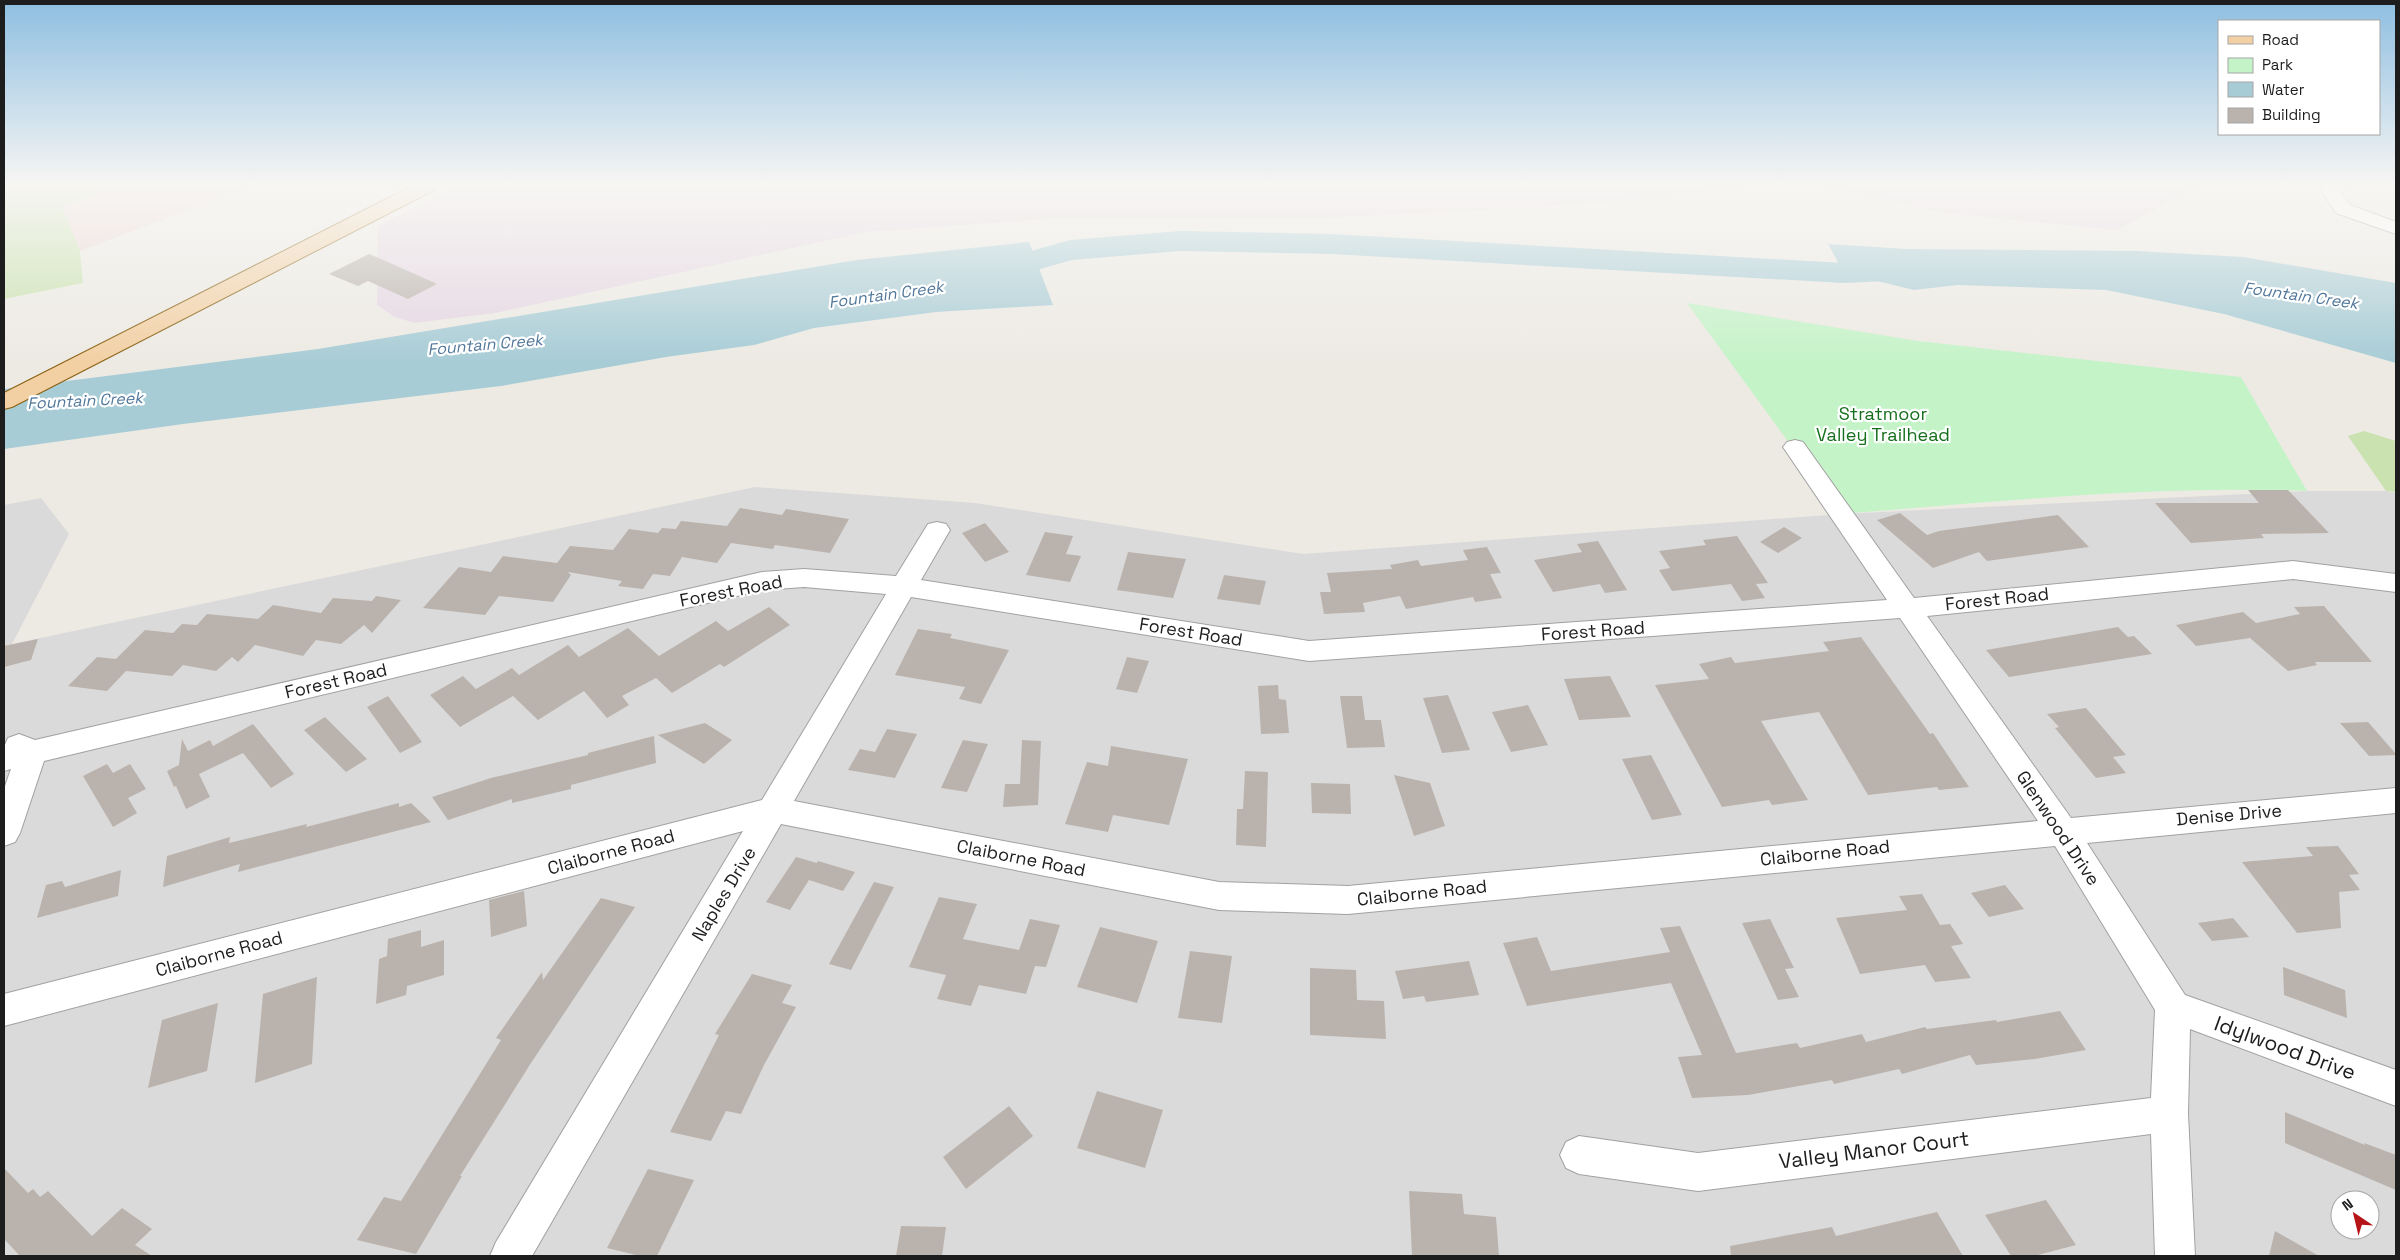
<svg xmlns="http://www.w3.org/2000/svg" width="2400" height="1260" font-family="'Space Grotesk',sans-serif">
<rect width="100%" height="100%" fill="#edeae4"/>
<path fill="#dbdada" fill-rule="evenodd" d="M755,487L975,503L1303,554L1841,514L2307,491H2386L2396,493V1256H4V505L41,498L69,534L12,644ZM2340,1200H2370V1230H2340Z"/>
<path fill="#ecd5d5" d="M117,185H254L80,251L62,207Z"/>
<path fill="#e5d6e3" d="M460,185H1769L1571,205L1306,219H1047L866,232L495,313L414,323L393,316L377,305L378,226Z
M1814,185H2199L2117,230L1953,214Z"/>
<path fill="#c9e2af" d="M4,185H117L62,207L80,251L83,283L4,299Z
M2364,431L2396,441V492L2386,491L2348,436Z"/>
<path fill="#c5f3c8" d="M1687,303L1918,341L2241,377L2307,491C2151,485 1996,502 1841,514Z"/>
<path fill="#a8ccd6" d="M1029,242L1053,305L936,312L814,328L754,345L666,357L501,386L183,424L4,449V389L318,349L857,260Z
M1828,244L1907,249L2137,251L2243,257L2396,283V363L2224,314L2106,290L1958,285L1914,290L1844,273Z"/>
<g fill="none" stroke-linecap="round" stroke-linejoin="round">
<path fill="#a8ccd6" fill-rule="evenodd" d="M1180,231L1331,234L1844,263L1907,260L1919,263L1924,270L1919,277L1907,280L1844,283L1331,254L1180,251L1072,260L976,287L964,284L959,277L964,270L1070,240Z"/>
</g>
<path fill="#bab3ad" d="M369,254L381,259L437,284L408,299L368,281L358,286L329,274Z
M2248,490H2288L2329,533L2261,534L2264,538L2191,543L2155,503H2259Z
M740,508L782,515L786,509L849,519L830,553L775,545L773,549L731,543L717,563L682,557L670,576L653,574L643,589L618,586L622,581L568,572L571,575L553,602L499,596L485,615L423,608L459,567L491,572L503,556L557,563L570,546L613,550L629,529L658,533L662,528L676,529L681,521L727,526Z
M1900,513L1927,535L1939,531L2058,515L2089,547L1987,561L1979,552L1933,568L1877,520Z
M985,523L1009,552L985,562L962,533Z
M1784,527L1802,538L1778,553L1760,542Z
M1045,532L1073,536L1066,554L1081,556L1070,582L1026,575Z
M1737,536L1768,583L1756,584L1765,598L1742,601L1731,584L1672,591L1659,570L1670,568L1659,551L1706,545L1703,540Z
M1598,541L1627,590L1605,593L1600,584L1553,592L1534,560L1582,552L1577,544Z
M1487,547L1501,573L1490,574L1502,598L1475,602L1473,597L1406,609L1400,596L1363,603L1365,612L1324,614L1320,592H1331L1327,573L1392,569L1390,565L1418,560L1421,566L1468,560L1463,550Z
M1128,552L1186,559L1173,598L1117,590Z
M1224,575L1266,581L1260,605L1217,599Z
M376,596L401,600L372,633L364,625L341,644L316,640L303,656L255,645L238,662L232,657L216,671L183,665L172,676L126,671L107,691L68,686L97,657L116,659L145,630L173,633L182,624L197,625L207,614L258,619L273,605L321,613L333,598L372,601Z
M2324,606L2372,662H2315L2317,665L2288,671L2250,638L2196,646L2176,625L2243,612L2256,623L2300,614L2294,607Z
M769,607L790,625L724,667L720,664L672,693L656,678L622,696L629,705L607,718L584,691L538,720L513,696L460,727L430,695L463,676L476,689L512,668L519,675L568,645L579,657L628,628L659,656L716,621L728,631Z
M2118,627L2128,637L2134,636L2152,654L2009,677L1986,650Z
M918,629L952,634L950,638L1009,650L981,704L959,699L965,687L895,675Z
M1861,637L1930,734L1933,733L1969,787L1939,790L1937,787L1868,795L1819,712L1761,721L1808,800L1772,805L1769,800L1722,807L1655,685L1709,679L1699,664L1731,657L1735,663L1829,651L1823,642Z
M38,639L31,660L4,667V646Z
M1127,657L1149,661L1137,693L1116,689Z
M1610,676L1631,717L1579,720L1564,679Z
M1278,685L1279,699L1286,700L1289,733L1261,734L1258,686Z
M1448,695L1470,750L1442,753L1423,698Z
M388,696L422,742L400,753L367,707Z
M1340,696H1362L1365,720H1381L1385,747L1347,748Z
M1528,705L1548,745L1511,752L1492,712Z
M2086,708L2126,755L2113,757L2126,773L2096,778L2055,728L2059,727L2047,714Z
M325,717L367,759L346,772L304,730Z
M2368,722L2396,754V755L2369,756L2340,723Z
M705,723L732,740L704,764L658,735Z
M253,724L294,774L271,788L243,753L199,774L210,797L186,809L176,786L174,787L167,771L179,765L182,739L188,751L210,740L213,746Z
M887,729L917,734L895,778L848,770L860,749L875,752Z
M654,736L656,763L571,785V789L512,803V799L448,820L432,797L491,778L588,755V753Z
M963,740L988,744L967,792L941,788Z
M1022,740L1041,741L1038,805L1003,807L1005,784H1020Z
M1111,746L1188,759L1169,825L1113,815L1108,832L1065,824L1087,762L1108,766Z
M1651,755L1682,815L1652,820L1622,759Z
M107,764L113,773L130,764L146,789L128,798L137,813L113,827L83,776Z
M1245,771L1268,772L1266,847L1236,845L1237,809H1243Z
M1394,775L1430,783L1445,826L1414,836Z
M1311,783L1350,784L1351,814L1312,813Z
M399,803V807L411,803L431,822L238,872L240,864L163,887L167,856L230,837L229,843L307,824L306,827Z
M2338,846L2359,874L2349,875L2360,890L2339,892L2341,928L2297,933L2242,862L2313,856L2306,847Z
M796,857L817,863L818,861L855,872L843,891L809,880L790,910L766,902Z
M121,870L118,896L37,918L46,885L62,881L65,887Z
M874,882L894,887L851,970L829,964Z
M2005,885L2024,909L1989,917L1971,893Z
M524,891L527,926L491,937L489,900Z
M1922,894L1940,925L1950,924L1963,944L1951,946L1971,978L1935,982L1925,965L1860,974L1836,918L1907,910L1899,896Z
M939,897L977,904L963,939L1019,950L1030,919L1060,925L1046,967L1035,966L1026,994L979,985L971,1006L937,999L946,975L909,967Z
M601,898L635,907L531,1063L460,1176H462L416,1254L357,1240L384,1197L401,1201L501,1040L496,1038L542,972L543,980Z
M2233,918L2249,937L2212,941L2198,923Z
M1770,919L1794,968L1785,969L1799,997L1778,1000L1742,923Z
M1680,926L1736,1053L1797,1043L1800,1048L1862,1034L1866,1042L1925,1027L1927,1029L1996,1020L1997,1022L2060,1011L2086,1050L2035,1059L1976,1065L1970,1055L1902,1074L1899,1069L1834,1084L1832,1080L1748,1095L1692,1098L1678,1057L1702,1055L1671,983L1527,1006L1503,943L1537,937L1551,971L1670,952L1660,928Z
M1100,927L1158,941L1137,1003L1077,987Z
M421,930V947L444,940V975L407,986L406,995L376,1004L379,959L387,956L388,939Z
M1190,951L1232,956L1222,1023L1178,1018Z
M1469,961L1479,995L1426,1002L1424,996L1403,999L1395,971Z
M2283,967L2345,990L2347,1018L2284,995Z
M1310,968L1356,970L1357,1000L1384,1001L1386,1039L1310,1035Z
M752,974L792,985L782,1003L796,1007L764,1065L741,1114L726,1111L711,1141L670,1132L719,1035L715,1034Z
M317,977L312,1064L255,1083L263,994Z
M218,1003L207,1071L148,1088L162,1020Z
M1097,1091L1163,1110L1145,1168L1077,1148Z
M1009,1106L1033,1136L966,1189L943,1157Z
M2285,1112L2365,1145L2364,1143L2396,1155V1190L2285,1143Z
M4,1168L28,1193L33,1189L40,1197L48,1191L92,1236L122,1208L152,1229L135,1245L152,1256H20L4,1239Z
M648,1169L694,1180L657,1256H640L607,1248Z
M1409,1191L1462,1194L1464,1214L1496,1217L1499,1256H1412Z
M2046,1200L2076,1245L2034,1256H2011L1985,1215Z
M1937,1212L1963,1256H1731L1730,1246L1832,1227L1836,1236Z
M901,1226L946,1227L942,1256H896Z
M2275,1231L2319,1256H2269Z"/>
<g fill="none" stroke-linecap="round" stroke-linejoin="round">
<defs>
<path id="street" d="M2325,185H2347L2340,192L2350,205L2396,222V234L2336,213L2321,190Z
M1795,440L1803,442L1914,598L2293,561L2396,574V592L2293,579L1927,616L2071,818L2396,788V813L2087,843L2185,995L2396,1070V1106L2190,1029L2188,1114L2195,1256H2155L2151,1134L1698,1191L1579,1174L1566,1168L1560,1155L1566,1142L1579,1136L1698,1153L2151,1098L2155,1010L2055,846L1348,914L1219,910L781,824L532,1256H490L496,1242L743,831L4,1026V994L762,800L886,594L804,587L762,590L44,761L20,833L15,842L4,846V789L11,769L4,771V747L8,738L19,734L35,740L762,572L804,569L896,576L928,524L937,522L946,524L950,530L921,580L1309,641L1887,600L1783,447L1787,442ZM911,597L1309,661L1900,618L2038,821L1348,886L1219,882L794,801Z"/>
<path id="primary" d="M414,185H438L436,189L12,407L4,409V393Z"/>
</defs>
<use href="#street" stroke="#a1a1a1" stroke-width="2"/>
<use href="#primary" stroke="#875e0f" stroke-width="2"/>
<use href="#street" fill="#fff" fill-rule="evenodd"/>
<use href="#primary" fill="#f2d0a4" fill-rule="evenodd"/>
</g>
<linearGradient id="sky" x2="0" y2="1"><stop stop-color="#8ebee1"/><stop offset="0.51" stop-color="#f7f6f3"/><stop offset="1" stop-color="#f7f6f3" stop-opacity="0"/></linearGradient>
<rect width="2400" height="362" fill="url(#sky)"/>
<g text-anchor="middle" stroke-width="4.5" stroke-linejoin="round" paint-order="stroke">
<g font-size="16" font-style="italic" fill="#51779b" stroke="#fff">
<text transform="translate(886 294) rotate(-8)" y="6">Fountain Creek</text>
<text transform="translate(2301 295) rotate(8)" y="6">Fountain Creek</text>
<text transform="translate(485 344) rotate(-5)" y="6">Fountain Creek</text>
<text transform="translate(85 400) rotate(-3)" y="6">Fountain Creek</text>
</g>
<g font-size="18" fill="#166f1d" stroke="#fff">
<text x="1883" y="420">Stratmoor<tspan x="1883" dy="21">Valley Trailhead</tspan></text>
</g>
<g font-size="18" fill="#1d1d1d" stroke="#fff">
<text transform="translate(731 591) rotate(-11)" y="6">Forest Road</text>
<text transform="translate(1997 599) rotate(-6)" y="6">Forest Road</text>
<text transform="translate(1593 631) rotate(-4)" y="6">Forest Road</text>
<text transform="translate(1191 632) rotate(9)" y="6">Forest Road</text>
<text transform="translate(336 681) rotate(-13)" y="6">Forest Road</text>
<text transform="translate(2229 815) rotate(-5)" y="6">Denise Drive</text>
<text transform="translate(2058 828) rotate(56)" y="6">Glenwood Drive</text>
<text transform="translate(611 852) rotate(-15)" y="6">Claiborne Road</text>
<text transform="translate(1825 853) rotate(-6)" y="6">Claiborne Road</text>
<text transform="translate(1021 858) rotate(11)" y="6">Claiborne Road</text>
<text transform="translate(1422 893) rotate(-6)" y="6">Claiborne Road</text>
<text transform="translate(724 894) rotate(-59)" y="6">Naples Drive</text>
<text transform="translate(219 954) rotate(-15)" y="6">Claiborne Road</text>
</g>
<g font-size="21" fill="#1d1d1d" stroke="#fff">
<text transform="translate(2285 1048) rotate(20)" y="7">Idylwood Drive</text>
<text transform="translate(1874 1150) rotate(-7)" y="7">Valley Manor Court</text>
</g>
</g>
<rect width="2400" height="1260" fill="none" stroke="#1d1d1d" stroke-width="10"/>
<rect x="2218" y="20" width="162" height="115" fill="#ffffff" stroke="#a5a5a5"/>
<rect x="2228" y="36" width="25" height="8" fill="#f2d0a4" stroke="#a5a5a5"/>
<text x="2262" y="45" font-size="15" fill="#1d1d1d">Road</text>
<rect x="2228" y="58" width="25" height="15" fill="#c5f3c8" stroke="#a5a5a5"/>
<text x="2262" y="70" font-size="15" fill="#1d1d1d">Park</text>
<rect x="2228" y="82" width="25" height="15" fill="#a8ccd6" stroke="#a5a5a5"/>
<text x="2262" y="95" font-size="15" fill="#1d1d1d">Water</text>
<rect x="2228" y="108" width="25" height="15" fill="#bab3ad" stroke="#a5a5a5"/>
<text x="2262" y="120" font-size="15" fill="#1d1d1d">Building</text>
<g transform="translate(2355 1215) rotate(325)"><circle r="24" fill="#ffffff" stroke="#a5a5a5"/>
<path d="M0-4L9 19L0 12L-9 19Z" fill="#b61416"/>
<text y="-8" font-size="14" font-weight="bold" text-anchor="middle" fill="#1d1d1d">N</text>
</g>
</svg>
